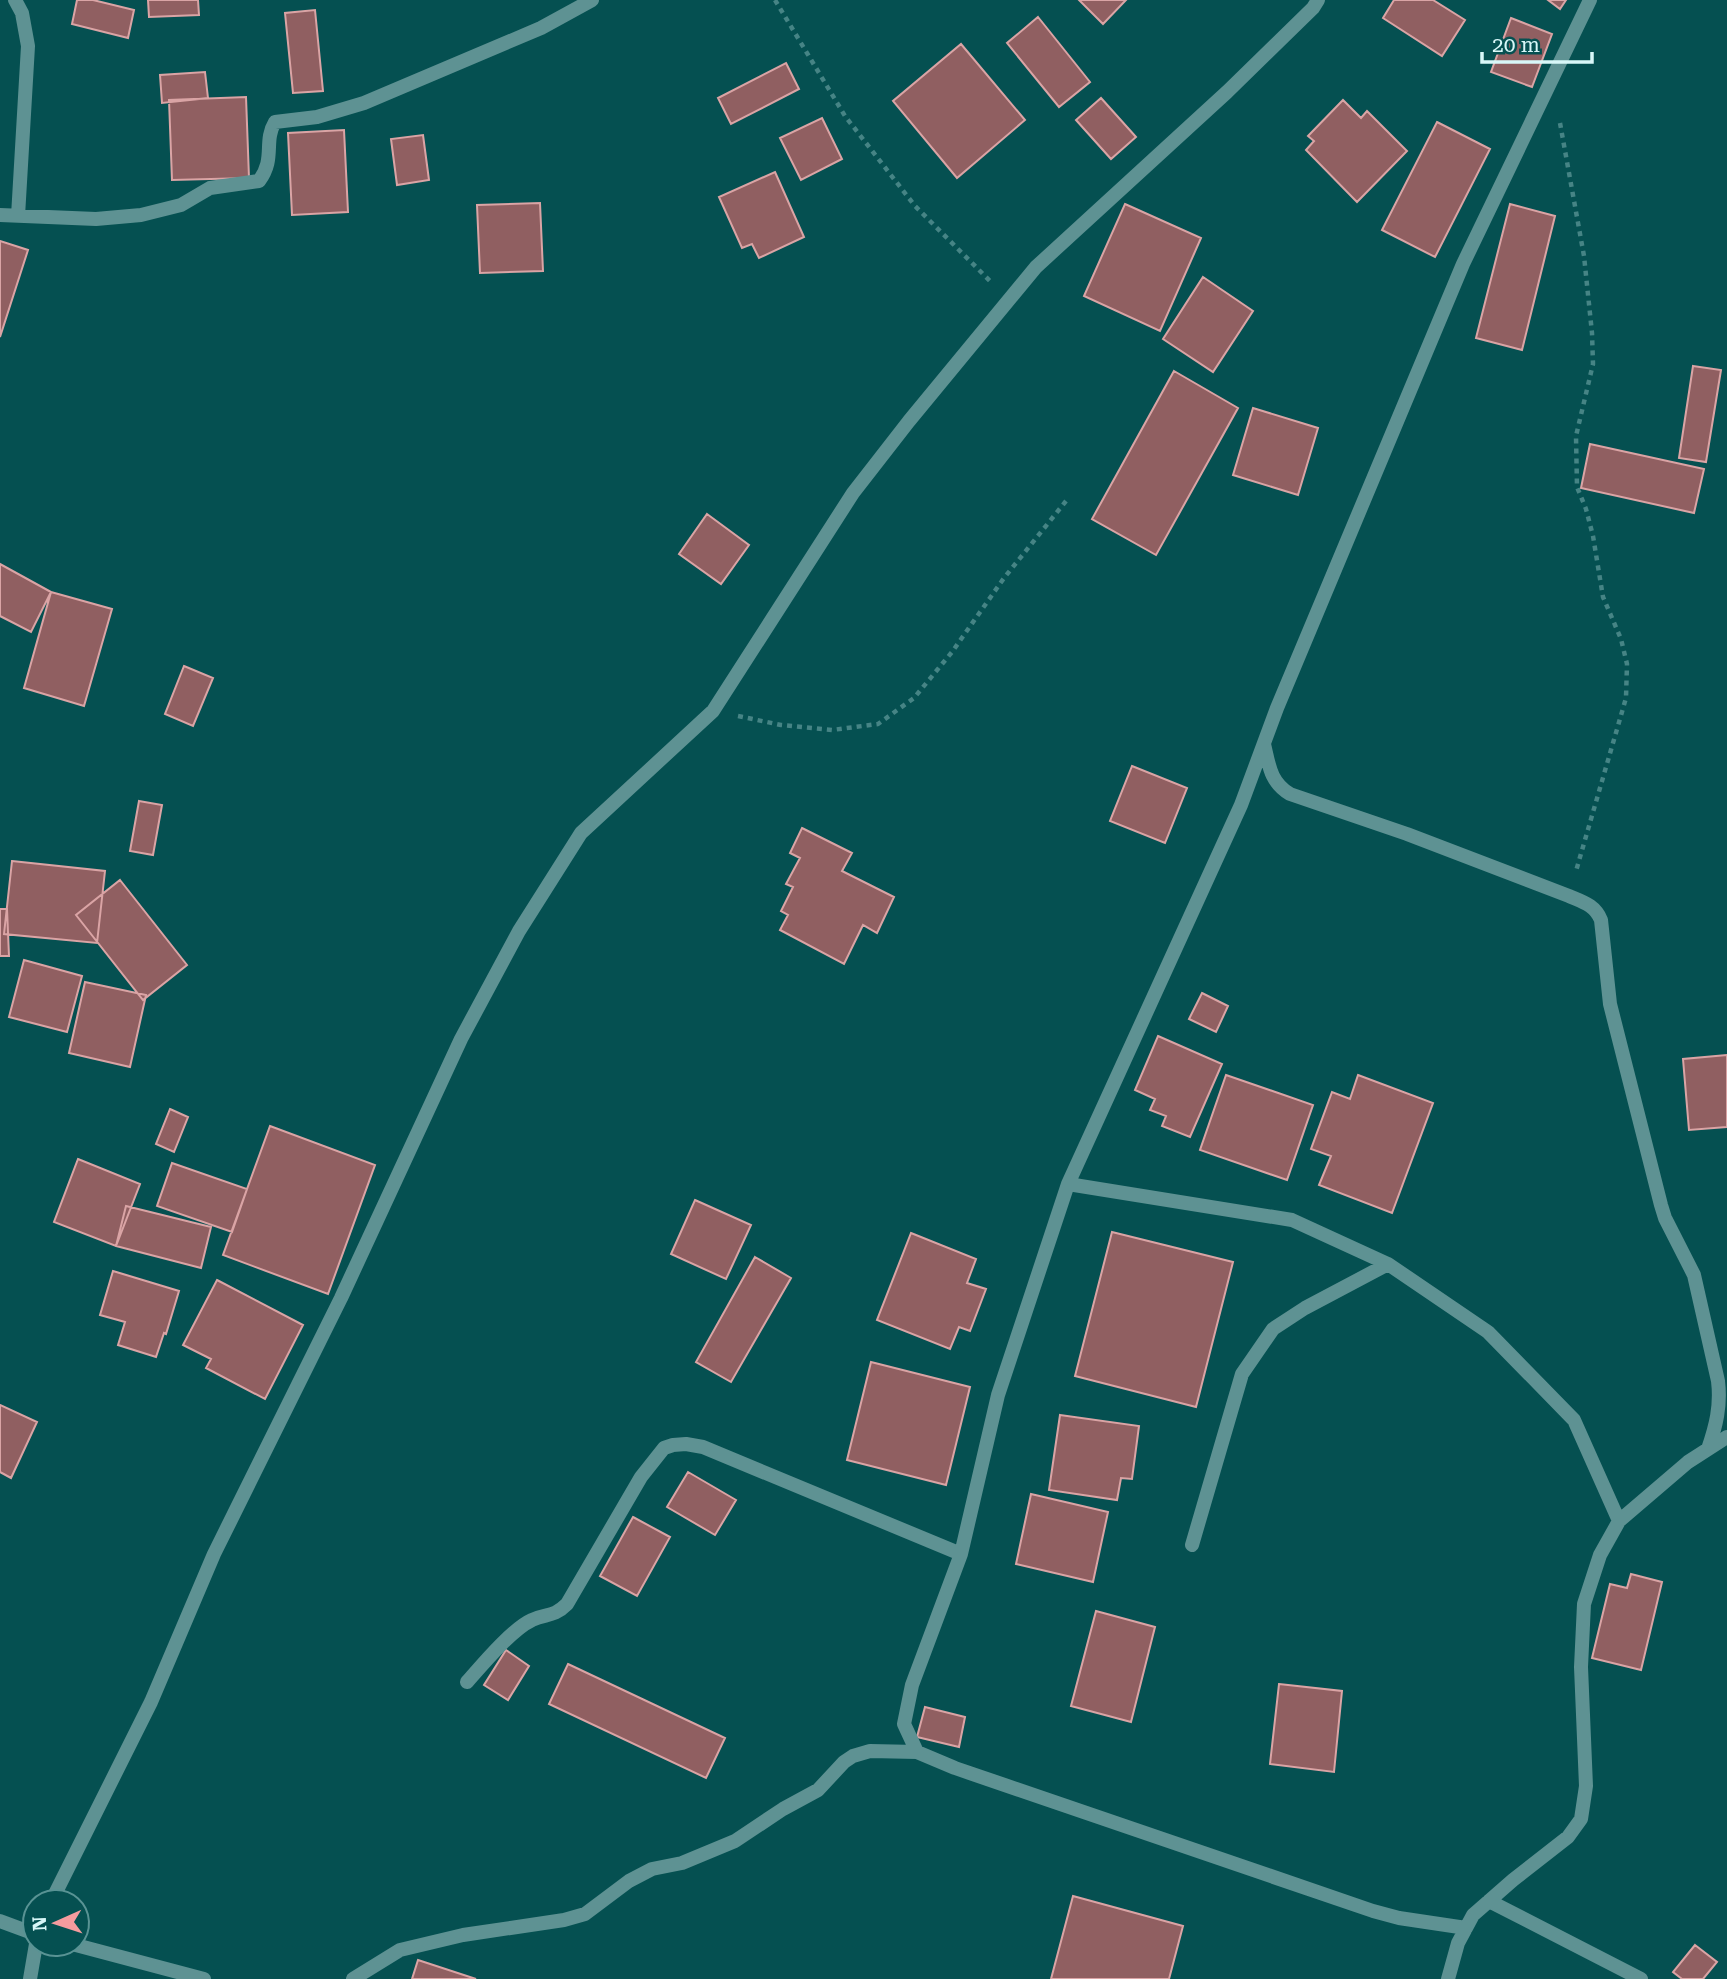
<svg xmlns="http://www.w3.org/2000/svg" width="1727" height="1979" font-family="'Roboto Serif',serif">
<rect width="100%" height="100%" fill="#055051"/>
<path fill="#905f61" stroke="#daa4a5" stroke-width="2" d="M77,0H93L134,10L128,38L72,24Z
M148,0H198L199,15L149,17Z
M1079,0H1126L1103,24Z
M1394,0H1433L1465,20L1442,56L1383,18Z
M1548,0H1566L1560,9Z
M315,10L323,91L293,93L285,13Z
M1038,17L1090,82L1059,107L1007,43Z
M1511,18L1552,34L1532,87L1491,72Z
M961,44L1025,120L957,178L893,101Z
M786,63L799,89L731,124L718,98Z
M205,72L208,98L162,103L160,75Z
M246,97L249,178L172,180L169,100Z
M1101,98L1136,137L1111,159L1076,120Z
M1343,100L1361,118L1367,111L1407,151L1357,202L1306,150L1314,141L1308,136Z
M822,118L842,159L801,180L780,138Z
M1437,122L1490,149L1435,257L1382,230Z
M344,130L348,212L292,215L288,133Z
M423,135L429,180L397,185L391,139Z
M775,172L804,237L759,258L752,244L742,248L719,197Z
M540,203L543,271L480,273L477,205Z
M1125,204L1201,238L1160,331L1084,296Z
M1510,204L1555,216L1522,350L1476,338Z
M0,241L28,250L0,337Z
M1203,277L1253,311L1213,372L1163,339Z
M1693,366L1721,370L1706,462L1679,458Z
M1174,371L1238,408L1156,555L1092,519Z
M1253,408L1318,428L1298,495L1233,475Z
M1590,444L1704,469L1694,513L1581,488Z
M707,514L749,545L721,584L679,554Z
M0,564L51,592L31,632L0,616Z
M51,592L112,609L84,706L24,688Z
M184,666L213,678L193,726L165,714Z
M1132,766L1187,788L1165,843L1110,821Z
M139,801L162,805L153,855L130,851Z
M802,828L852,853L842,871L894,897L877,933L863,925L844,964L780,930L788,915L781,911L793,887L786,884L800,858L790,853Z
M12,861L105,871L97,943L4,934Z
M120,880L187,965L143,1000L76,915Z
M0,909H7L9,956H0Z
M24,960L82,976L67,1032L9,1017Z
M85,982L146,995L130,1067L69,1053Z
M1202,993L1228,1006L1216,1032L1189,1019Z
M1158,1036L1222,1064L1190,1137L1162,1126L1166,1116L1150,1110L1155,1099L1135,1090Z
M1727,1055V1127L1689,1130L1683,1059Z
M1226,1075L1313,1105L1287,1180L1200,1150Z
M1358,1075L1433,1103L1392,1213L1319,1185L1331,1156L1311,1149L1332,1092L1350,1099Z
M170,1109L188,1117L174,1152L156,1144Z
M270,1126L375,1165L328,1294L223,1255Z
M78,1159L140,1184L116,1246L54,1222Z
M172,1163L247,1189L232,1232L157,1206Z
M695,1200L751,1225L726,1279L671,1254Z
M126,1206L211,1227L201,1268L116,1246Z
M1112,1232L1233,1262L1196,1407L1075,1376Z
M911,1233L976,1259L967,1283L986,1289L970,1331L959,1327L950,1349L877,1320Z
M755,1257L791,1278L731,1382L696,1362Z
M113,1271L179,1291L166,1334L164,1333L156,1357L118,1345L125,1322L100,1315Z
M217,1280L303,1325L265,1399L206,1368L211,1359L183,1345Z
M871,1362L970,1387L946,1485L847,1460Z
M0,1405L37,1422L11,1478L0,1472Z
M1060,1415L1139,1426L1132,1479L1121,1478L1117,1500L1049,1490Z
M688,1472L736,1500L715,1535L667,1507Z
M1031,1494L1108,1512L1093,1582L1016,1564Z
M633,1517L670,1537L637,1596L600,1576Z
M1631,1574L1662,1582L1641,1670L1592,1658L1610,1584L1627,1588Z
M1096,1611L1155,1627L1131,1722L1071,1706Z
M506,1650L529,1666L508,1700L484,1685Z
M568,1664L725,1738L706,1778L549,1704Z
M1279,1684L1342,1691L1334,1772L1270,1764Z
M925,1707L965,1717L959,1747L917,1737Z
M1073,1896L1183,1926L1169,1979H1051Z
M1695,1945L1717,1962L1703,1979H1682L1673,1972Z
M418,1960L476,1979H412Z"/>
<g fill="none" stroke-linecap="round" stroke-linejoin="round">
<path stroke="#468485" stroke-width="4.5" stroke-dasharray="5 5" stroke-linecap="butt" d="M775,0L845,116L915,206L991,282
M1560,123L1584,256L1592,333L1593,364L1576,436L1577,487L1586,509L1593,536L1603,597L1621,639L1627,664L1626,698L1576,871
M738,716L781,725L832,730L878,724L914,698L952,652L1004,578L1066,501"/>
<path stroke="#5e9293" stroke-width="14" d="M15,0L22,13L28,46L18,216
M0,215L96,219L141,215L181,205L210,188L259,181C276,158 263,142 275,122L317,117L364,103L541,28L592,0
M1264,744C1269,765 1270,782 1290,794L1407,834L1569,896C1583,902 1595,905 1601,920L1610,1004L1661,1205L1665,1218L1694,1275L1718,1381C1721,1406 1716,1426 1708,1449
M1068,1184L1292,1220L1388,1264L1488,1332L1574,1420L1619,1521
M1192,1545L1242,1374L1273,1329L1305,1308L1388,1264
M467,1682C482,1665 512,1629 532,1620C546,1613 553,1618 567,1604L641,1477L664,1448L673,1445L686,1444L703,1447L961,1554
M1489,1901L1641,1979
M51,1902L151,1702L214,1554L341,1298L461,1039L519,931L581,833L713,711L853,493L909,421L1036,267L1227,92L1313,8L1318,0
M0,1921L35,1934
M1466,1928L1399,1918L1373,1911L955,1768L917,1752L904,1724L912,1685L961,1554L998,1395L1068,1184L1241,805L1277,708L1463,264L1590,0
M72,1944L204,1979
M30,1979L36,1944
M353,1979L400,1950L463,1935L564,1920L585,1914L629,1881L652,1869L682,1863L735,1841L783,1809L818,1790L844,1762L853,1756L870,1751L917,1752
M1448,1979L1458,1943L1473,1915L1513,1880L1568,1837L1581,1819L1586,1786L1581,1667L1584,1604L1600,1555L1619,1521L1688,1462L1727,1437"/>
</g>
<g transform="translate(56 1923) rotate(267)"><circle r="33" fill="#055051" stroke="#599394" stroke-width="2"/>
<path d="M0-5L12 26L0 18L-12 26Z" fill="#f59b9e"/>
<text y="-10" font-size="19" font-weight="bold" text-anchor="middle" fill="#d8f7f8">N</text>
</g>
<path d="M1482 52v10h110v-10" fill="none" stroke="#d8f7f8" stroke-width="3.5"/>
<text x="1492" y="52" font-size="21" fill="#d8f7f8" stroke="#055051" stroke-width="5" paint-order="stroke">20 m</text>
</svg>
